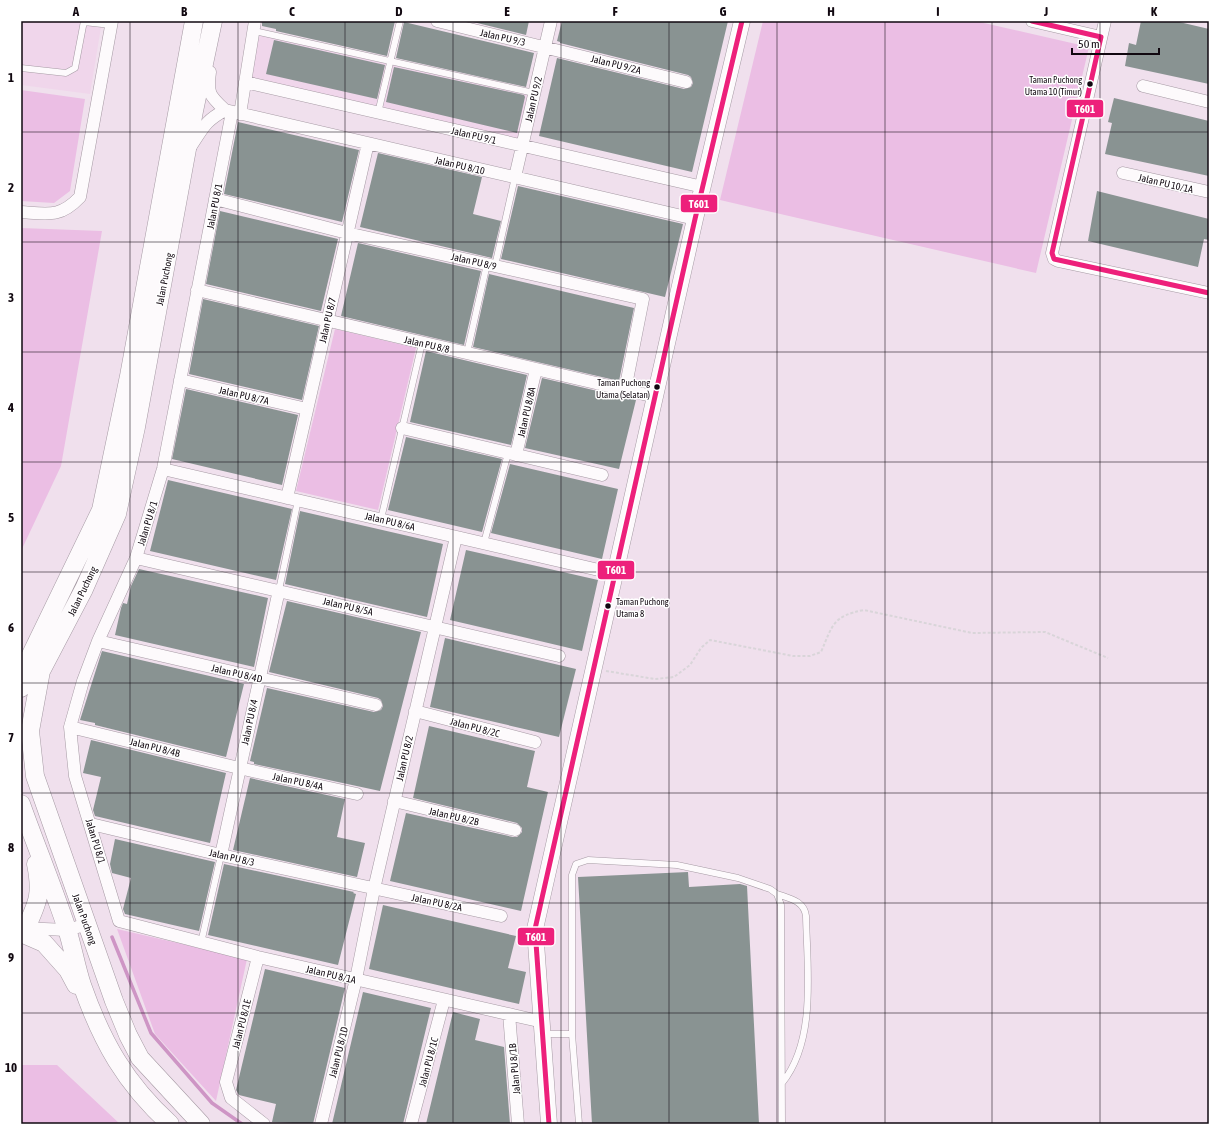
<svg xmlns="http://www.w3.org/2000/svg" width="1230" height="1145" font-family="'Asap Condensed',sans-serif">
<rect width="100%" height="100%" fill="#f0e0ed"/>
<path fill="#f0d6eb" d="M21,21H102L90,94L21,85Z
M258,34L529,95L518,139L252,79Z"/>
<path fill="#ebbee4" d="M763,21H975L1089,47L1036,273L720,200Z
M21,90L85,99L70,191L54,203L21,201Z
M21,228L102,231L61,466L21,551Z
M335,329L416,348L378,510L296,491Z
M117,929L247,959L216,1101L155,1034Z
M21,1065H57L120,1124H21Z"/>
<g fill="none" stroke-linecap="round" stroke-linejoin="round">
<path stroke="#ce95c5" stroke-width="3.5" d="M112,937L151,1033L212,1103L242,1124"/>
</g>
<path fill="#899392" d="M262,21H395L387,56L276,31V29L262,26Z
M469,21H529L526,35Z
M562,21H728L692,172L539,136L557,58L684,89L691,87L693,83L691,77L688,75L560,43V42L557,41Z
M1141,21H1175L1209,29V84L1125,66L1129,43L1136,45Z
M404,22L534,53L526,87L396,58Z
M274,40L385,65L377,99L266,74Z
M394,67L524,95L525,97L517,133L386,102Z
M1114,98L1209,121V176L1105,154L1112,123L1108,122Z
M238,122L359,150L342,222L224,194Z
M378,153L482,177L473,214L501,221L492,258L360,227Z
M518,186L683,224L665,297L501,259Z
M1097,191L1209,219V240L1204,239L1198,267L1088,241Z
M220,211L338,239L321,311L206,284Z
M358,243L481,271L464,345L341,316Z
M489,274L634,308L619,381L473,347Z
M203,299L319,326L302,400L189,374Z
M426,351L527,375L511,445L410,422Z
M542,378L636,400L619,469L525,448Z
M186,389L298,415L282,485L172,459Z
M406,437L502,459L482,532L388,510Z
M510,464L618,489L602,559L491,533Z
M168,480L292,509L276,580L150,551Z
M300,511L443,544L427,617L285,584Z
M466,550L598,580L582,651L450,620Z
M139,569L268,598L254,667L115,635L121,608L123,603L127,604L131,586Z
M287,601L421,632L380,791L254,764V762L250,761L267,688L374,712L381,710L383,706L381,700L378,698L269,672Z
M445,638L576,669L559,737L430,707Z
M102,651L244,684L226,757L95,725V723L80,720Z
M429,726L535,751L527,787L548,792L521,911L390,881L406,813L513,837H517L522,832V828L517,823L413,798Z
M91,740L226,773L210,843L95,816L93,810L101,777L83,773Z
M250,778L345,799L337,837L365,843L357,877L233,850Z
M115,839L215,862L199,931L125,914L123,909L131,878L112,873L110,864Z
M224,864L354,892L353,893L356,894L338,965L208,935Z
M688,872L689,887L740,884L747,886L759,1124H592L578,877Z
M383,905L516,936L508,968L526,972L519,1004L369,969Z
M265,969L345,988L313,1124L272,1122L276,1104L239,1095L236,1090Z
M363,992L431,1008L403,1124H332Z
M453,1012L480,1019L475,1040L504,1047L510,1124H426Z"/>
<g fill="none" stroke-linecap="round" stroke-linejoin="round">
<defs>
<path id="lane" d="M84,22L111,25
M254,31L534,93
M21,68L66,73L75,68L84,21
M378,113L400,21
M495,266L515,177
M467,353L487,264
M381,519L422,343
M484,543L508,453
M279,590L298,500
M777,894C791,899 804,901 806,916C807,968 817,1040 782,1083
M201,943L221,855
M543,1034H572V875L576,864L588,860L677,865L738,878L770,889L777,894L781,905L782,1124
M572,1034L579,1124"/>
<path id="street" d="M437,21L686,82
M1032,21L1101,37
M1105,21L1052,253L1054,259L1058,261L1209,293
M210,72C207,94 210,96 225,110L695,219
M245,82L703,187
M1143,86L1209,102
M232,112L163,469L136,558L98,641L83,681L70,727L75,776L119,921L258,957L543,1022
M240,114L255,21
M191,146C204,127 204,122 225,110
M1123,173L1209,192
M515,177L551,21
M215,199L347,233L643,299L625,390
M21,212C48,214 60,218 80,197L112,21
M197,290L656,397
M180,380L307,409
M402,428L602,475
M516,455L536,369
M163,469L616,574
M287,498L368,143
M136,558L559,656
M98,641L376,705
M415,711L535,742
M70,727L239,768L357,794
M394,801L515,830
M91,824L221,855L501,916
M221,855L279,590
M21,928L67,930L88,924
M258,957L226,1082L231,1098L264,1124
M509,1014L518,1124
M321,1124L356,979L374,889L456,537
M411,1124L444,1000"/>
<path id="secondary" d="M549,1124L535,929L695,219L742,21"/>
<path id="primary" d="M21,688L26,665L101,510L129,376L194,21
M21,804C36,846 53,887 67,929C73,948 76,967 82,985C102,1042 125,1083 170,1124
M26,928C38,902 42,894 36,864
M21,933L44,943L68,970L76,985
M201,1124L140,1058L128,1035L114,1001L35,776L30,731L41,671L84,589L117,514L136,427L194,111L213,21"/>
</defs>
<use href="#lane" stroke="#a69aa4" stroke-width="7"/>
<use href="#street" stroke="#a69aa4" stroke-width="13"/>
<use href="#secondary" stroke="#a69aa4" stroke-width="17"/>
<use href="#primary" stroke="#a69aa4" stroke-width="19"/>
<path stroke="#d9d5d9" stroke-width="2" stroke-dasharray="3 2" stroke-linecap="butt" d="M606,671L655,679L674,677L690,665L701,648L710,640L793,656H810L821,652C833,624 833,616 864,610L972,633L1045,632L1108,658"/>
<use href="#lane" stroke="#fdfafc" stroke-width="6"/>
<use href="#street" stroke="#fdfafc" stroke-width="12"/>
<use href="#secondary" stroke="#fdfafc" stroke-width="16"/>
<use href="#primary" stroke="#fdfafc" stroke-width="18"/>
<defs>
<path id="bus-1" d="M1032,21L1101,37L1052,253L1054,259L1209,293
M549,1124L535,929L695,219L742,21"/>
</defs>
<use href="#bus-1" stroke="#fff" stroke-width="8"/>
<use href="#bus-1" stroke="#ed207b" stroke-width="5"/>
</g>
<path fill="none" stroke="#110810" stroke-width="1" stroke-opacity="0.55" d="M130,21V1124M238,21V1124M345,21V1124M453,21V1124M561,21V1124M669,21V1124M777,21V1124M885,21V1124M992,21V1124M1100,21V1124M21,132H1209M21,242H1209M21,352H1209M21,462H1209M21,572H1209M21,683H1209M21,793H1209M21,903H1209M21,1013H1209"/>
<g fill="#110810" stroke="#fff" stroke-width="1.5">
<circle cx="1090" cy="84" r="3.5"/>
<circle cx="657" cy="387" r="3.5"/>
<circle cx="608" cy="606" r="3.5"/>
</g>
<g text-anchor="middle" stroke-width="3" stroke-linejoin="round" paint-order="stroke">
<g font-size="9" fill="#110810" stroke="#fff" text-anchor="end">
<text x="1082" y="83">Taman Puchong<tspan x="1082" dy="12">Utama 10 (Timur)</tspan></text>
<text x="650" y="386">Taman Puchong<tspan x="650" dy="12">Utama (Selatan)</tspan></text>
<text x="616" y="605" text-anchor="start">Taman Puchong<tspan x="616" dy="12">Utama 8</tspan></text>
</g>
<g font-size="10" fill="#110810" stroke="#fff">
<text transform="translate(503 37) rotate(13)" y="4">Jalan PU 9/3</text>
<text transform="translate(616 64) rotate(14)" y="4">Jalan PU 9/2A</text>
<text transform="translate(533 99) rotate(-77)" y="4">Jalan PU 9/2</text>
<text transform="translate(474 135) rotate(13)" y="4">Jalan PU 9/1</text>
<text transform="translate(460 165) rotate(13)" y="4">Jalan PU 8/10</text>
<text transform="translate(1166 183) rotate(13)" y="4">Jalan PU 10/1A</text>
<text transform="translate(214 206) rotate(-79)" y="4">Jalan PU 8/1</text>
<text transform="translate(474 261) rotate(13)" y="4">Jalan PU 8/9</text>
<text transform="translate(164 279) rotate(-79)" y="4">Jalan Puchong</text>
<text transform="translate(327 320) rotate(-77)" y="4">Jalan PU 8/7</text>
<text transform="translate(427 344) rotate(13)" y="4">Jalan PU 8/8</text>
<text transform="translate(244 395) rotate(13)" y="4">Jalan PU 8/7A</text>
<text transform="translate(526 412) rotate(-77)" y="4">Jalan PU 8/8A</text>
<text transform="translate(390 521) rotate(13)" y="4">Jalan PU 8/6A</text>
<text transform="translate(147 523) rotate(-73)" y="4">Jalan PU 8/1</text>
<text transform="translate(82 591) rotate(-64)" y="4">Jalan Puchong</text>
<text transform="translate(348 606) rotate(13)" y="4">Jalan PU 8/5A</text>
<text transform="translate(237 673) rotate(13)" y="4">Jalan PU 8/4D</text>
<text transform="translate(249 722) rotate(-78)" y="4">Jalan PU 8/4</text>
<text transform="translate(475 727) rotate(15)" y="4">Jalan PU 8/2C</text>
<text transform="translate(155 747) rotate(14)" y="4">Jalan PU 8/4B</text>
<text transform="translate(404 758) rotate(-77)" y="4">Jalan PU 8/2</text>
<text transform="translate(298 781) rotate(12)" y="4">Jalan PU 8/4A</text>
<text transform="translate(454 816) rotate(13)" y="4">Jalan PU 8/2B</text>
<text transform="translate(96 841) rotate(73)" y="4">Jalan PU 8/1</text>
<text transform="translate(232 857) rotate(13)" y="4">Jalan PU 8/3</text>
<text transform="translate(437 902) rotate(12)" y="4">Jalan PU 8/2A</text>
<text transform="translate(85 919) rotate(70)" y="4">Jalan Puchong</text>
<text transform="translate(331 974) rotate(13)" y="4">Jalan PU 8/1A</text>
<text transform="translate(241 1024) rotate(-76)" y="4">Jalan PU 8/1E</text>
<text transform="translate(338 1052) rotate(-76)" y="4">Jalan PU 8/1D</text>
<text transform="translate(428 1062) rotate(-75)" y="4">Jalan PU 8/1C</text>
<text transform="translate(514 1069) rotate(-95)" y="4">Jalan PU 8/1B</text>
</g>
</g>
<g stroke="#fff" stroke-width="1.5">
<rect x="1066" y="99" width="38" height="19" rx="4" fill="#ed207b"/>
<rect x="680" y="194" width="38" height="19" rx="4" fill="#ed207b"/>
<rect x="597" y="560" width="38" height="20" rx="4" fill="#ed207b"/>
<rect x="517" y="927" width="38" height="19" rx="4" fill="#ed207b"/>
</g>
<g font-size="11" text-anchor="middle" font-weight="bold" fill="#fff">
<text x="1085" y="113">T601</text>
<text x="699" y="208">T601</text>
<text x="616" y="574">T601</text>
<text x="536" y="941">T601</text>
</g>
<rect width="1230" height="1145" fill="none" stroke="#ffffff" stroke-width="44"/>
<path d="M1072 48v6h87v-6" fill="none" stroke="#110810" stroke-width="2"/>
<text x="1078" y="48" font-size="12" fill="#110810" stroke="#ffffff" stroke-width="3" paint-order="stroke">50 m</text>
<rect x="22" y="22" width="1186" height="1101" fill="none" stroke="#110810" stroke-width="1.5"/>
<g font-size="13" text-anchor="middle" font-weight="bold" fill="#110810">
<text x="76" y="16">A</text>
<text x="184" y="16">B</text>
<text x="292" y="16">C</text>
<text x="399" y="16">D</text>
<text x="507" y="16">E</text>
<text x="615" y="16">F</text>
<text x="723" y="16">G</text>
<text x="831" y="16">H</text>
<text x="938" y="16">I</text>
<text x="1046" y="16">J</text>
<text x="1154" y="16">K</text>
<text x="11" y="82">1</text>
<text x="11" y="192">2</text>
<text x="11" y="302">3</text>
<text x="11" y="412">4</text>
<text x="11" y="522">5</text>
<text x="11" y="632">6</text>
<text x="11" y="742">7</text>
<text x="11" y="852">8</text>
<text x="11" y="962">9</text>
<text x="11" y="1072">10</text>
</g>
</svg>
